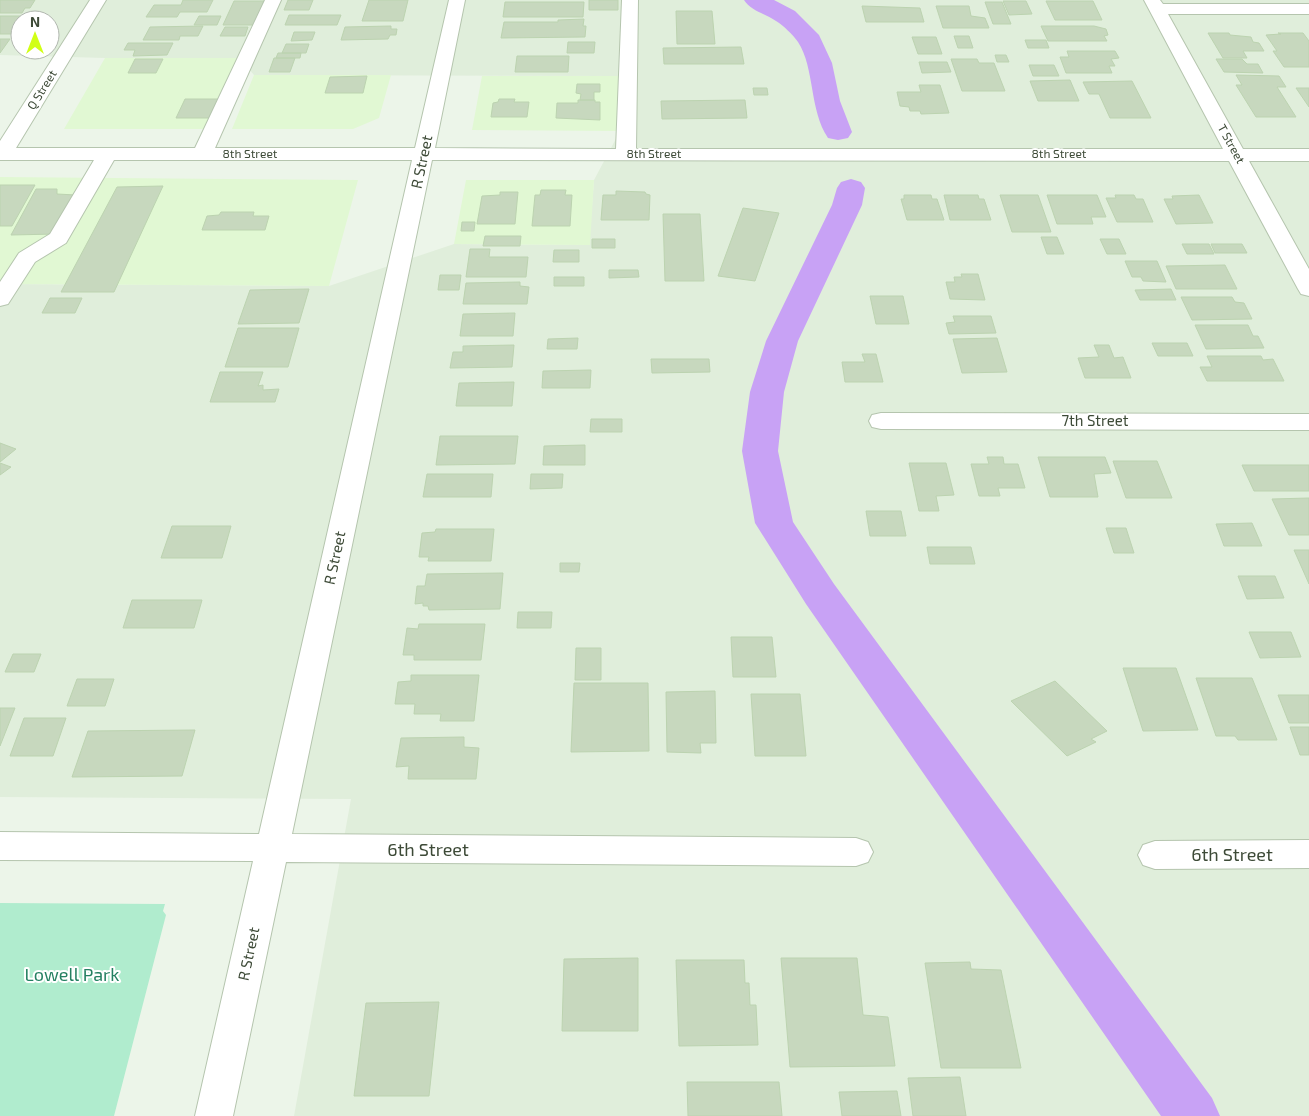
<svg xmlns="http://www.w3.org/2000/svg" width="1309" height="1116" font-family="'Exo 2',sans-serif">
<rect width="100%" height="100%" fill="#ecf5e9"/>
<path fill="#e0eedb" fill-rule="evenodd" d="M0,0H1309V1116H294L351,799L0,797V284L329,286L454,244L589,245L594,180L620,131L618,76L254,75L239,58H105L0,55ZM20,20H50V50H20Z"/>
<path fill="#e1f8d3" d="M105,58H239L208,129H64Z
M254,75H391L379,118L353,129H232Z
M482,76H619L620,131L472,130Z
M0,177L358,180L329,286L0,284Z
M466,180H594L590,245L454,244Z"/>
<path fill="#b0ecce" d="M0,903L165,904L163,911L166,915L114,1116H0Z"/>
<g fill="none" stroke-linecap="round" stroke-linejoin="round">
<path fill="#c8a2f5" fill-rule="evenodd" d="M744,0H774L795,11L819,35L832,63L840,101L852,132L848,138L838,140L828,138C809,110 815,68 798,42C793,35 783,25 776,21C766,14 751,11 744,0Z
M851,179L861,182L865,188L862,205L798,341L784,392L778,451L793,522L834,584L1212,1098L1220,1116H1161L806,604L755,523L742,451L750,392L766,341L832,205L837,188L841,182Z"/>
</g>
<path fill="#c7d8be" stroke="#bcd3b0" d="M0,0H35L30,8H25L22,13H0Z
M183,0H213L207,12H180L177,17H146L154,5H181Z
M288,0H313L309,10H284Z
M369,0H408L403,21H362Z
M589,0H618V10H589Z
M234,1H264L254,25H223Z
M1003,1H1026L1032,14L1009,15Z
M1046,1H1093L1102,20H1055Z
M505,2H584L583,17H503Z
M985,2H1002L1011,24H993Z
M862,6L920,8L924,22H866Z
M936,6H969L971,16L985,18L989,28H943Z
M676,11H712L715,44H677Z
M289,15H341L337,25H285Z
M0,16H25L23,20H20V24L14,34H0Z
M199,16H221L217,25H194Z
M584,19L583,26H586L585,37L501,38L504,22H558V20Z
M203,26L198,36H180L179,40H143L150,27Z
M391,26V29H397L396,35H390L388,39L341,40L345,27Z
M1041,26H1094L1106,29L1108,35L1104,36L1107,41H1048Z
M225,27H248L245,36H220Z
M294,32H315L312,40L291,41Z
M1208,33H1229L1230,35L1251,37L1253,42L1259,43L1264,51H1243L1247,58H1223Z
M1278,33H1303L1309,41V67H1284L1273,51H1277L1266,35L1281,34Z
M954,36H969L973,48H958Z
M912,37H936L942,54H918Z
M0,39H10L0,53Z
M1025,40H1046L1049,48H1028Z
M568,42H595L594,53H567Z
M128,43H173L167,55L133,56L135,50H124Z
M286,44H309L306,53H282Z
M741,47L744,64H664L663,48Z
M1067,51H1115L1119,58L1111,59L1115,66H1109L1112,73H1066L1060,57H1069Z
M278,53H301L300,58H276Z
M995,55H1006L1009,62H997Z
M517,56H569L568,72H515Z
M274,58H295L290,72H269Z
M135,59H163L156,73H128Z
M951,59H977L979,63H994L1005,91H962Z
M1216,59H1242L1247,64H1258L1263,73L1224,72Z
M919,62H947L951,72L922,73Z
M1029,65H1054L1059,76H1033Z
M1236,75L1279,76L1286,87H1277L1296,117H1256L1236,85H1242Z
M367,76L363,93H325L330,77Z
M1070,80L1079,101H1038L1030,81Z
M1132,81L1151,118H1110L1099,94H1089L1083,82Z
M577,84H600V92H594V100H580L581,94L576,93Z
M919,85H940L949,113L921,114L920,111H910L909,107L900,106L897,92H921Z
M753,88H767L768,95H754Z
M1296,88H1309V107Z
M185,99H220L212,118H176Z
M499,99H515L514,102H529L527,117H491L493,103L498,102Z
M578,100H595V102H600V120L556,118L557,103H578Z
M745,100L747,118L662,119L661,101Z
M0,185H35L12,226H0Z
M163,186L114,292H61L117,187Z
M36,189H57V194L76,195L56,234L11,235Z
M541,190H566L565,195H572L570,226H532L535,195H540Z
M616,191L645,192L646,194L650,195L649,220H601L603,195H616Z
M500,192H518L515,224H477L482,196L500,195Z
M904,195H931L932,199H937L944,220H907L901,199H904Z
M944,195H978L979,199H984L991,220H950Z
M1000,195H1038L1051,232H1012Z
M1047,195H1097L1106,217H1091L1093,224H1057Z
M1115,195H1134L1136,199H1143L1153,222H1117L1106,198H1116Z
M1199,195L1213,223L1176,224L1164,199H1173L1172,196Z
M743,208L779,213L755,281L718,276Z
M221,212H254L253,216H269L265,230H202L207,216L219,215Z
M663,214H700L704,281H665Z
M462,222H475L474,231H461Z
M485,236H521L520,246H483Z
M1041,237H1057L1064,254H1047Z
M592,239H615V248H592Z
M1100,239H1119L1126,254H1107Z
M1182,244H1209L1214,254H1187Z
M1211,244H1242L1247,253H1215Z
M470,249H490L489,257H528L526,277H466Z
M554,250H579V262H553Z
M1125,261H1157L1166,282L1143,281L1141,277H1132Z
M1225,265L1237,289H1176L1166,266Z
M609,270H638L639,277L609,278Z
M961,274H978L985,300L950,299L946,282H955L954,277H962Z
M440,275H461L459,290H438Z
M554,277H584V286H554Z
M520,282V286L529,287L527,304H463L466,283Z
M309,289L299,323L238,324L250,290Z
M1171,289L1176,300H1140L1135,290Z
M870,296H903L909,324H876Z
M1181,297H1232L1235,302L1244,303L1252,319L1192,320Z
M50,298H82L75,313H42Z
M515,313L513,336H460L463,314Z
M953,316H991L996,333L949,334L946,323L955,322Z
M1195,325H1248L1253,336H1258L1264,348L1206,349Z
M238,328H299L288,367H225Z
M578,338L577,349H547L548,339Z
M997,338L1007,372L962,373L953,339Z
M1152,343H1187L1193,356H1158Z
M514,345L512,367L450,368L453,352H463V346Z
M1094,345H1109L1114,358L1123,357L1131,378H1085L1078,358L1099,357Z
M862,354H876L883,382H845L842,362H865Z
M1207,356H1261L1263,360L1273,359L1284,381H1207L1200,367H1212Z
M651,359H709L710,372L652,373Z
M591,370L590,388H542L543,371Z
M220,372H263L258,386L263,385V390L279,389L275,402H210Z
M514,382L512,406H456L459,383Z
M591,419H622V432H590Z
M440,436H518L515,464L436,465Z
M0,443L16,449L0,462Z
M585,445V465H543L544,446Z
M987,457H1003L1004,464H1018L1025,488H998L1000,496H979L971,464H989Z
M1038,457H1105L1111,473L1094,474L1098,497H1050Z
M1113,461H1157L1172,498H1126Z
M0,463L11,467L0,475Z
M909,463H946L954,495L936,496L939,511H919Z
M1242,465H1309V491H1254Z
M427,474H493L491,497H423Z
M531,474H563L562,488L530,489Z
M1309,498V535H1289L1272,499Z
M866,511H901L906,536H870Z
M1252,523L1262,546H1224L1216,524Z
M172,526H231L222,558H161Z
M1106,528H1126L1134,553H1114Z
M436,529H494L491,561H428L429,557H419L422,533L435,532Z
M927,547H971L975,564H930Z
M1294,550H1309V584Z
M560,563H580L579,572H560Z
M503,573L500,609L429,610L428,606H423V603L415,604L417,586H425L427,574Z
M1238,576H1275L1284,598L1247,599Z
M132,600H202L194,628H123Z
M518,612H552L551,628H517Z
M419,624H485L481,660H414V655H403L407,628L418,629Z
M1249,632H1291L1301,657L1260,658Z
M731,637H772L776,677H733Z
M576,648H601V680H575Z
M13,654H41L34,672H5Z
M1123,668H1176L1198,730L1143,731Z
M411,675H479L474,721H440L441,714H414L415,704H395L398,682L411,681Z
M1196,678H1252L1277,740H1238L1235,736H1216Z
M77,679H114L105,706H67Z
M1055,681L1107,731L1091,739L1096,742L1067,756L1011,701Z
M574,683H648L649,751L571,752Z
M715,691L716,743H700L701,753L667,752L666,692Z
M751,694H800L806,756H755Z
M1278,695H1309V723H1289Z
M0,708H15L0,746Z
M24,718H66L53,756H10Z
M1290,727H1309V755H1300Z
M195,730L182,776L72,777L88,731Z
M464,737V747L479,748L476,779H408L409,766L396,767L401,738Z
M638,958V1031H562L564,959Z
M781,958H857L863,1015L888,1017L895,1066L790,1067Z
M676,960H744L745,983H749L750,1005H756L758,1045L679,1046Z
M970,962L971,969L1001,970L1021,1068H941L925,963Z
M439,1002L429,1096H354L366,1003Z
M960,1077L966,1116H913L908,1078Z
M687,1082H779L782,1116H688Z
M897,1091L901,1116H842L839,1092Z"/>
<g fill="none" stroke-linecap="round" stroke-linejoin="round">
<defs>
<path id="minor" d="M90,0H106L16,148H195L265,0H281L215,148H415L449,0H465L435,148L616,149L622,0H638L636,149H1223L1144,0H1160L1163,4H1309V14H1168L1243,149H1309V161H1249L1309,269V296L1301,294L1298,289L1229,161L432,160L292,834L856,838L868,842L873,852L868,862L856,866L286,862L233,1116H195L253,861L0,860V832L259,834L412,160H114L66,243L35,262L8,304L0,306V282L19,253L50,234L94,160H0V141Z
M881,413L1309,414V430L881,429L872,427L869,421L872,415Z
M1309,840V868L1155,869L1143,865L1138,855L1143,845L1155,841Z"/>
</defs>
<use href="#minor" stroke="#b5c5ae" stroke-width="2"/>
<use href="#minor" fill="#fff" fill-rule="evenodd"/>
</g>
<g text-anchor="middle" stroke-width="4" stroke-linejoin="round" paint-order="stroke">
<g font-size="12" fill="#3d4a37" stroke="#fff">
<text transform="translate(42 90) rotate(-58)" y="4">Q Street</text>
<text transform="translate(1231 144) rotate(61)" y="4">T Street</text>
<text x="250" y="158">8th Street</text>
<text x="654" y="158">8th Street</text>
<text x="1059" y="158">8th Street</text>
</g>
<g font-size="15" fill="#3d4a37" stroke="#fff">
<text transform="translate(422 162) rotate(-78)" y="5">R Street</text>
<text x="1095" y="426">7th Street</text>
<text transform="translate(335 558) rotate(-78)" y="5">R Street</text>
<text transform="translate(249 954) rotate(-78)" y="5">R Street</text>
</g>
<g font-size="18" fill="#3d4a37" stroke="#fff">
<text x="428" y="856">6th Street</text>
<text x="1232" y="861">6th Street</text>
</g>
<g font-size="18" fill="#258062" stroke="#fff">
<text x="72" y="981">Lowell Park</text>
</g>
</g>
<g transform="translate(35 35)"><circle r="24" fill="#ffffff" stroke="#b1b7af"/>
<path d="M0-4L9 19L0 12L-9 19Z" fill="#d1ff16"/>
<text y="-8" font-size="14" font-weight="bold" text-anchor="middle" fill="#3d4a37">N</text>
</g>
</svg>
